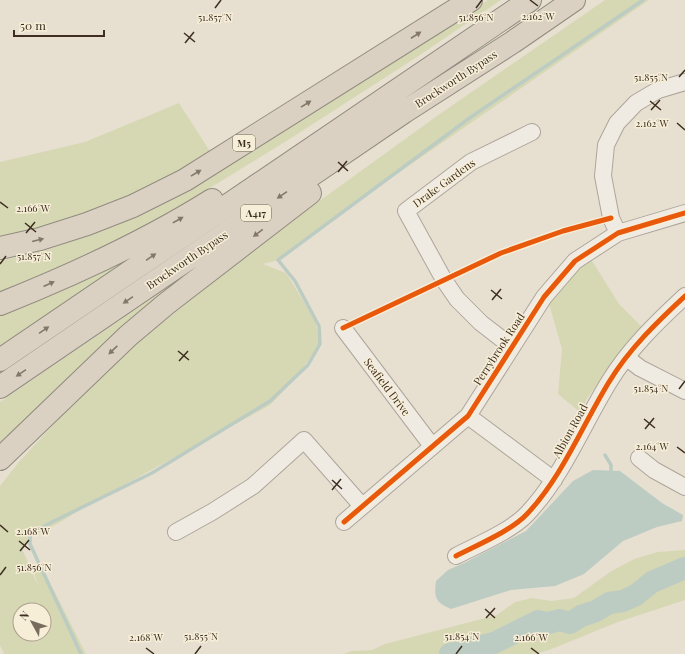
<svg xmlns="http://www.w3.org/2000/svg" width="685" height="654" font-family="'Playfair Display',serif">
<rect width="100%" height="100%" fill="#e7e0d1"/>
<path fill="#d6d7b3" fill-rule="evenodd" d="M488,0H501L417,57L288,140L174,210L80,261L0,294V261L46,250L78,239L130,218L337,96Z
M605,0H649L375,189L278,260L263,264L286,273L315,320L320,344L295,379L270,405L98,499L57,524L30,537L22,549L39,588L34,573L41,565L86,654H4L0,645V486L19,462L64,413L137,343L264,241L437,116ZM20,610H44V634H20Z
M179,103L211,153C196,162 182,172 167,180C115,207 56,224 0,239V162L85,142Z
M168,233L0,350V312Z
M589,256L619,304L643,328L587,398L581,413L558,394L562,349L548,300Z
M211,258L0,450V402Z
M685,550V600L618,622L549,650L535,654H343L352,651L372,650L385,644L497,615L515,602L532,598L551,601L574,598L610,572L634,559L658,552Z"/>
<path fill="#bcccc2" d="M593,470L620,471L662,503L683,515L682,521L657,527L623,541L584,574L555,586L511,590L451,609C435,602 434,597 436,581L448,570L464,563L526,531L573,481Z"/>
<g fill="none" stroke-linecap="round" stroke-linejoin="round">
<path stroke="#bcccc2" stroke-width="3.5" d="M605,455L611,465V470
M81,654L30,544V535L48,524L152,473L270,401L308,365L320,344L319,326L295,281L278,260L471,117L643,0"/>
<path stroke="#bcccc2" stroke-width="22" d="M450,654L494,643L538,621L548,623L560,620L570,623L581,616L596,611L609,603L623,601L636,595L652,582L685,568"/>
<defs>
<path id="minor" d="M618,233L611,218L603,176L606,145L617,123L636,103L658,90L685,82
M343,328L432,446
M512,347L481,323L457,299L444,280L406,211L471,162L532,132
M627,358L640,368L685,391
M468,416L554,480
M639,458L654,470L685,487
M344,522L468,416L544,297L575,261L618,233L685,213
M176,532L212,512L253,486L304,440L362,506
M456,556C477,545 511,531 527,514C562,477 582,426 609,382C629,349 657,322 685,296"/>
<path id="highway" d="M0,248L40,239L87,224L133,206L185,180L471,0
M0,304C73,275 145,242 212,200
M0,360L530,0
M0,387L404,112L513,42L574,0
M0,459L128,336L166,304L310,193"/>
</defs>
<use href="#minor" stroke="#ada599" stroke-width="18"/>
<use href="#highway" stroke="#928b80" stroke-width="24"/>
<use href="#minor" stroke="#efebe3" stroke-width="16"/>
<use href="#highway" stroke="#dad1c2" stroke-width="22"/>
<defs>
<path id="cycleway" d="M343,328L501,253L563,231L611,218
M344,522L468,416L544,297L575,261L618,233L685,213
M456,556C477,545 511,531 527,514C562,477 582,426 609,382C629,349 657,322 685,296"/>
</defs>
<use href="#cycleway" stroke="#f7eed8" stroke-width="8"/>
<use href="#cycleway" stroke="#e8590c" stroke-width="5"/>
</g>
<defs><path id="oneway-solid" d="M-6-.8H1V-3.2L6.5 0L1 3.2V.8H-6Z"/></defs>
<g fill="#847769">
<use href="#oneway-solid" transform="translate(416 35) rotate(-33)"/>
<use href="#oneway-solid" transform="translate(306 104) rotate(-32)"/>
<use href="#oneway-solid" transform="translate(196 173) rotate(-31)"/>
<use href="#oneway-solid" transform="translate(282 195) rotate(146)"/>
<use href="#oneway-solid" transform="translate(178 220) rotate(-29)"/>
<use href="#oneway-solid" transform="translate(258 233) rotate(142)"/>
<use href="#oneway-solid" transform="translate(38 240) rotate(-14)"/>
<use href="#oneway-solid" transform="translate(151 257) rotate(-34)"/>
<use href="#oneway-solid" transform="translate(49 284) rotate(-24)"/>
<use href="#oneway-solid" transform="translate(128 300) rotate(146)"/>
<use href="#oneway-solid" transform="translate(44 330) rotate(-34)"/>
<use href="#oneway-solid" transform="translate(113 350) rotate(136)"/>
<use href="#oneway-solid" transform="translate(21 373) rotate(146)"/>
</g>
<path fill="none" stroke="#3d2e20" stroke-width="1.5" d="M530,0L538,6M215,8L221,0M476,8L482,0M184,33L195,42M185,43L194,32M679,77L685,70M650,101L661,110M651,110L660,100M677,123L685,130M338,162L348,171M338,172L347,161M0,202L8,208M25,223L36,232M26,233L35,222M0,264L6,256M491,290L502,299M492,300L501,289M178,351L189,360M179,361L188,351M679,389L685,381M644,419L655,428M645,429L654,418M677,447L685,453M332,480L342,489M332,490L341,479M0,525L8,532M19,541L30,550M20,551L29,540M0,575L6,567M485,609L495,618M486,618L495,608M146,648L154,654M531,648L539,654M195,654L201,646M456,654L462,646"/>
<g text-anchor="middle" stroke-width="3" stroke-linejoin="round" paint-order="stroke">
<g fill="#f7eed8" stroke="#756857" stroke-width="1">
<rect x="233" y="135" width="22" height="16" rx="3"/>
<rect x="241" y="205" width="30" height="16" rx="3"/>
</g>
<g font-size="10" font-weight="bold" fill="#3d2e20">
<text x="244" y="147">M5</text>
<text x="256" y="217">A417</text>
</g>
<g font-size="11" fill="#3d2e20" stroke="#f7eed8">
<text transform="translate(456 79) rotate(-33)" y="4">Brockworth Bypass</text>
<text transform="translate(444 183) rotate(-36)" y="4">Drake Gardens</text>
<text transform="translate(187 260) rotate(-34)" y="4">Brockworth Bypass</text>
<text transform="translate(499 349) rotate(-57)" y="4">Perrybrook Road</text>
<text transform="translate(387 387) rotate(53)" y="4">Seafield Drive</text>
<text transform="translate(570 431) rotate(-61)" y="4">Albion Road</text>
</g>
</g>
<g font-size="10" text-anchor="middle" fill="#3d2e20" stroke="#f7eed8" stroke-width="3" stroke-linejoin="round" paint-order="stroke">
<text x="538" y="20">2.162°W</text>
<text x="215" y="21">51.857°N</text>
<text x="476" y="21">51.856°N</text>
<text x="651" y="81">51.855°N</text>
<text x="652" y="127">2.162°W</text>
<text x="33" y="212">2.166°W</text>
<text x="34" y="260">51.857°N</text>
<text x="651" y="392">51.854°N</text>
<text x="652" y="450">2.164°W</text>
<text x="33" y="535">2.168°W</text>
<text x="34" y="571">51.856°N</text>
<text x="201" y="640">51.855°N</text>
<text x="462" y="640">51.854°N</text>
<text x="146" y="641">2.168°W</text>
<text x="531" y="641">2.166°W</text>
</g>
<g transform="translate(32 622) rotate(310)"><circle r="19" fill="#f7eed8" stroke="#ada18e"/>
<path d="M0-3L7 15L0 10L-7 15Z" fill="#786c5e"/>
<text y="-6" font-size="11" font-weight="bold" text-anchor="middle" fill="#3d2e20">N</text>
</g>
<path d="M14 30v6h90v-6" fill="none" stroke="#3d2e20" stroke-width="2"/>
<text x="20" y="30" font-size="12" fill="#3d2e20" stroke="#f7eed8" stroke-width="3" paint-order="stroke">50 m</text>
</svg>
